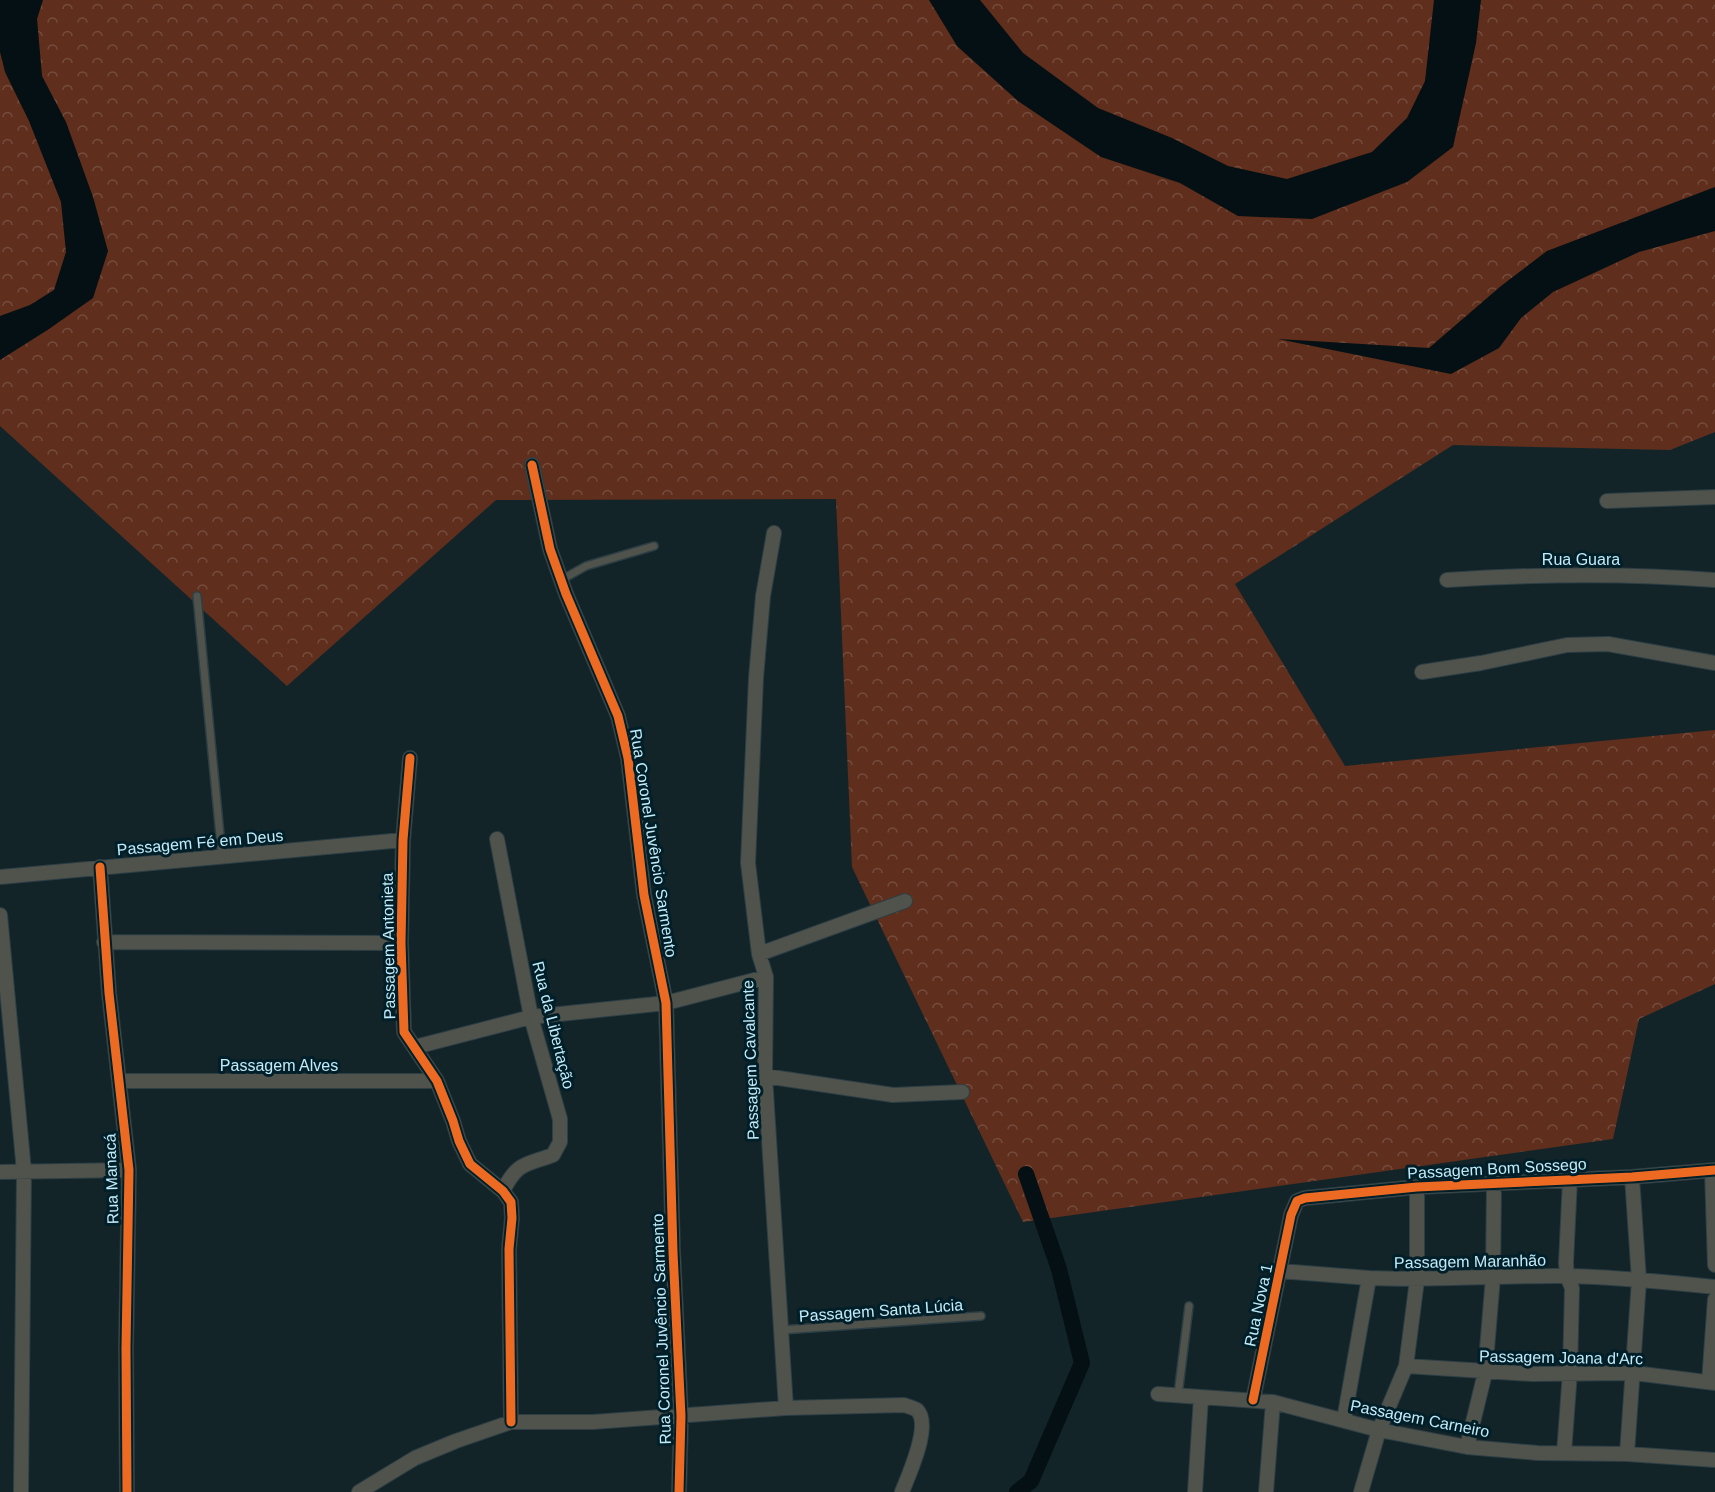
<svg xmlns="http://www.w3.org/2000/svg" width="1715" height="1492" font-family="Helvetica,sans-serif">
<defs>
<pattern id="forest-crowns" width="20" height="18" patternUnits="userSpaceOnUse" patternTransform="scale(1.5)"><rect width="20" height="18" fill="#5f2e1c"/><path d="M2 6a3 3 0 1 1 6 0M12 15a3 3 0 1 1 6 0" fill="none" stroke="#744c3e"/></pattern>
</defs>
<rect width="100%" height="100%" fill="#132429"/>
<path fill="url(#forest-crowns)" d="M0,0H1715V432L1670,450L1453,445L1235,584L1345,766L1715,730V984L1639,1019L1613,1139L1023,1222L852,867L836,499L496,500L287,686L0,426Z"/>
<path fill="#041014" d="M0,0H43L37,19L42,76L66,122L93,197L108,251L93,298L49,329L0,360V316L30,305L54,290L66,252L61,202L29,121L5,72L0,52Z
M929,0H980L1023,53L1098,108L1172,138L1228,166L1287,179L1372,152L1407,118L1425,81L1434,0H1481L1476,43L1453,147L1407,182L1312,219L1238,216L1180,183L1101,157L1018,101L957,46Z
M1715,187V231L1639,252L1553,292L1521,318L1499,348L1451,374L1278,339L1429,348L1501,286L1547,251Z"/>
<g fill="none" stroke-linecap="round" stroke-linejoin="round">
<path stroke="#041014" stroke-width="16" d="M1017,1492L1031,1481L1082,1363L1059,1269L1026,1174"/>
<defs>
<path id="lane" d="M561,580L586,566L654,546
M197,596L222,856
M782,1330L981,1316
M1178,1395L1189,1306"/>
<path id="street" d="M532,465L550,549L566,594L618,716L628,758L644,895L666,1003L673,1252L681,1416L679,1492
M1607,501L1715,497
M774,533L763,596L756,678L748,863L759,954L766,977L765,1076L786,1408
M1447,580C1537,574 1625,573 1715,580
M1422,672L1481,663L1567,645L1608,644L1715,663
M410,758L403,840L401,943L404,1032L437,1081L453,1121L459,1141L470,1164L503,1191L511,1202L512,1218L509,1249L511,1422
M497,839L531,1017L560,1119V1142L553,1155C526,1165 517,1162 503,1191
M100,867L109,993L129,1170L126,1348L127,1492
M0,877L403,840
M0,915L24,1171L21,1492
M104,942L401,943
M759,954L905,901
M415,1047L531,1017L666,1003L766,977
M765,1076L893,1095L962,1092
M120,1081H437
M1712,1171L1715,1265
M0,1172L129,1170
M1280,1271L1369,1278
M1406,1366L1532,1374L1634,1373L1715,1383
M1709,1382L1715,1299
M1158,1394L1273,1402L1379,1430L1467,1447L1538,1453L1627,1454L1715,1460
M1253,1400L1291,1215L1297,1201L1305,1198L1417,1187L1632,1177L1715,1170
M1344,1420L1369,1278C1436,1281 1502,1275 1568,1276C1617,1277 1666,1282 1715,1287
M1467,1447L1485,1373L1493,1277L1494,1182
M1564,1453L1570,1372L1572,1288L1567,1276L1566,1263L1570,1179
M1627,1454L1639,1280L1632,1177
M359,1492L415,1458L456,1441L511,1422H593L786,1408L904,1405C907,1406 914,1408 917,1410C932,1425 909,1474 902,1492
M1195,1492L1201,1397
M1266,1492L1273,1402
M1361,1492L1379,1430L1406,1366L1417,1280V1187"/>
</defs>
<use href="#lane" stroke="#2d3f45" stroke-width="10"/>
<use href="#street" stroke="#2d3f45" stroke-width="16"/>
<use href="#lane" stroke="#50534c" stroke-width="7"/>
<use href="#street" stroke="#50534c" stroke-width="14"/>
<defs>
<path id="cycleway" d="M532,465L550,549L566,594L618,716L628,758L644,895L666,1003L673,1252L681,1416L679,1492
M410,758L403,840L401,943L404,1032L437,1081L453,1121L459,1141L470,1164L503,1191L511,1202L512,1218L509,1249L511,1422
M100,867L109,993L129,1170L126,1348L127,1492
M1253,1400L1291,1215L1297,1201L1305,1198L1417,1187L1632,1177L1715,1170"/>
</defs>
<use href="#cycleway" stroke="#011f28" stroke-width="13"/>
<use href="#cycleway" stroke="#ed6a23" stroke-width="9"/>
</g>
<g text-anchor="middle" stroke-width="6" stroke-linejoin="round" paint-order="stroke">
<g font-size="16" fill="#c1ecfb" stroke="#011f28">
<text x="1581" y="565">Rua Guara</text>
<text transform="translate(200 842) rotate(-5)" y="6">Passagem Fé em Deus</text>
<text transform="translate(654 843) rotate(81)" y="6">Rua Coronel Juvêncio Sarmento</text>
<text transform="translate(388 946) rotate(-91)" y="6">Passagem Antonieta</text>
<text transform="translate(554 1025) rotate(76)" y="6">Rua da Libertação</text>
<text transform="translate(750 1060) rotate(-92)" y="6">Passagem Cavalcante</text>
<text x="279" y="1071">Passagem Alves</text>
<text transform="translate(1497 1168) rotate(-3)" y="6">Passagem Bom Sossego</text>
<text transform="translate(111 1179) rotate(-92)" y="6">Rua Manacá</text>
<text transform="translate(1470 1261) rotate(-1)" y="6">Passagem Maranhão</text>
<text transform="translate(1258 1305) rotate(-78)" y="6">Rua Nova 1</text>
<text transform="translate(881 1310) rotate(-4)" y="6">Passagem Santa Lúcia</text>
<text transform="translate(661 1329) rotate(-92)" y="6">Rua Coronel Juvêncio Sarmento</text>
<text transform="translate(1561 1357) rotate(1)" y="6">Passagem Joana d'Arc</text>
<text transform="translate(1420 1418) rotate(11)" y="6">Passagem Carneiro</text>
</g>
</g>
</svg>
